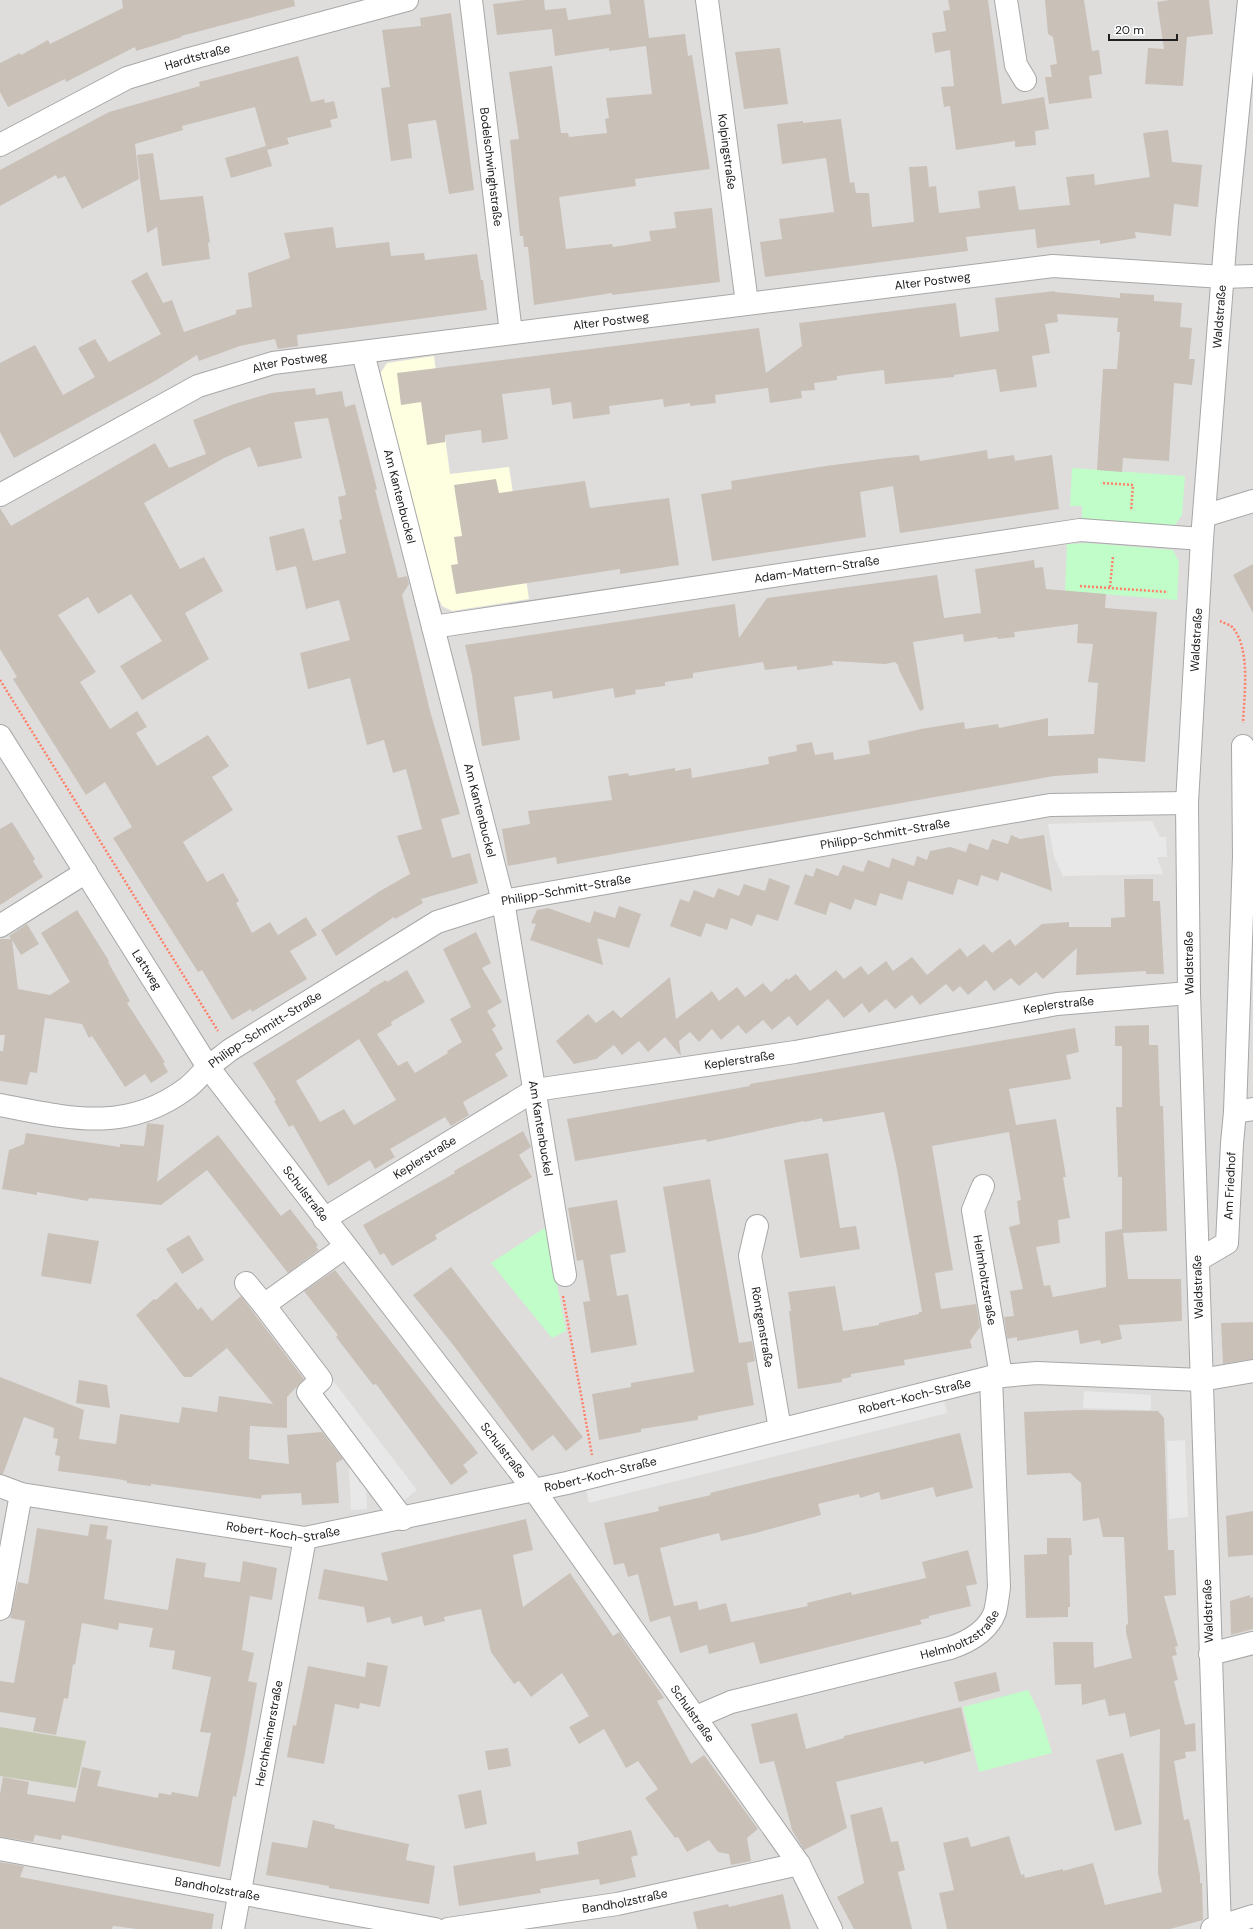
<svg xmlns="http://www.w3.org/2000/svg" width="1253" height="1929" font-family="'DM Sans',sans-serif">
<rect width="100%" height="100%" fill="#f1eee5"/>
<path fill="#dedddc" d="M0,0H1253V1929H0Z"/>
<path fill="#fdffe0" d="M434,356L450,474L509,467L529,599L452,611L442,606L436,593L380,374L387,363Z"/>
<path fill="#c5c6b0" d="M0,1727L86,1741L76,1788L0,1776Z"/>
<path fill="#c0fdc8" d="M1072,468L1185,476L1182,515L1174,526L1082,518V506H1070Z
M1088,543L1173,550L1179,562L1177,600L1065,591L1067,544Z
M546,1227L566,1331L552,1338L491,1263Z
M1028,1690L1040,1714L1052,1753L979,1772L963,1707Z"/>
<path fill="#e8e8e8" d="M1152,821L1160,837H1166L1167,857H1157L1163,874L1063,876L1054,857L1048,824Z
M331,1378L417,1490L399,1504L315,1392Z
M1084,1391L1151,1395V1410L1083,1408Z
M943,1396L947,1413L589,1503L585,1485Z
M1185,1440L1188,1517L1169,1519L1167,1441Z
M349,1466H358L359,1483H366L367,1509L351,1510Z"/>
<path fill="#c9c0b8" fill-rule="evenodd" d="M122,0H294L295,6L181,36L182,37L136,51L135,47L66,82L65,79L8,107L0,92V63L20,53L21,55L48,40L50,44L123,8Z
M525,0H544L545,10L566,8L568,20L611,14L609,0H644L649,38L685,34L688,56L692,55L710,169L635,179L636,186L559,197L566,249L612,244L613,247L651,241L649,231L676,228L674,212L712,208L720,282L612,295V293L534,305L528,247H524L523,236H520L510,140L519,139L509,72L552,66L561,133H568L569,137L607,133L605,119L609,118L606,98L652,94L646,46L609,51V48L555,56L552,29L497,35L493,4Z
M948,0H988L1002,104L1044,97L1049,129L1035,131L1036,145L1015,147V141L956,150L950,106L944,107L941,87L954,86L950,50L935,53L932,33L946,31L943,11L950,10Z
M1045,0H1084L1092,51L1099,50L1102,74L1089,76L1092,98L1049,104L1045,77H1052L1050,65L1057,64L1053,37L1048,34Z
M1169,0H1209L1213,34L1187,37L1183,86L1145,84L1148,48L1164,49L1157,2Z
M451,13L474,190L449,194L436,120L408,124L412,158L391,161L381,88L390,87L382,30L421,26L420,18Z
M780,48L788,104L744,109L735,52Z
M298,56L311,102L324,99L325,103L334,101L338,118L330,120L332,127L287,138L289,144L267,150L255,107L182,126L183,130L135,144L139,179L82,209L65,176L58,179L56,175L0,206V170L109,112L200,86L199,82Z
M841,119L850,183L854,182L856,193H869L872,227L914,222L909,167L927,166L929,187L936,186L939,213L980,208L978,191L1015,186L1019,210L1070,205L1066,177L1094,174L1095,185L1150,177L1143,133L1168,130L1172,162L1202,165L1198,207L1174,204L1171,236L1135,232L1136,238L1100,244V240L1037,248L1035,229L966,237L968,251L765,277L760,242L782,239L779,219L834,212L826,158L782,164L777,124L803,121V123Z
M266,146L272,166L231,178L225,158Z
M153,153L160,200L203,196L210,242L208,243L210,259L162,266L157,227L147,233L137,155Z
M333,227L336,248L389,242L391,256L424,253L425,260L477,254L481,280H483L487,310L297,335L298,346L278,349L275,339L240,346L199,361L197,355L155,381L14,458L0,432V363L35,345L63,395L95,377L78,348L95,339L109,362L161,334L131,281L147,272L163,303L172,300L184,332L236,314V310L252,307L248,273L290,258L284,233Z
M1055,291V292L1120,298V293L1154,295V301L1182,303L1180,327L1192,328L1189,359H1195L1192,385L1174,383L1169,461L1123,458L1122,472L1097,470L1103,369H1117L1120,332H1117L1118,318L1057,314L1058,322L1045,324L1050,353L1032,356L1037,387L1000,392L996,369L954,375V377L885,384L884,370L837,376V380L814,383L815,390L801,391L802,398L770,403L768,388L715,395L716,403L690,406V403L664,407L663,399L609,406L610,414L573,419L571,402L552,405L550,388L502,394L508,439L482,443L481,430L445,435V442L427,445L421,402L401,405L397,373L759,328L766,373L802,346L799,323L956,303L960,337L999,331L995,298Z
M315,388L316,395L342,391L345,407L355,404L377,489L375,490L398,578L407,576L409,584L402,595L430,711L460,814L441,819L452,858L470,853L478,883L421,899L423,903L395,919L394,917L336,956L321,930L380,891L410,874L397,836L422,829L406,769L393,773L384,740L367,745L350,678L308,689L300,653L350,640L339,600L306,609L296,566L276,571L269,537L304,528L313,561L346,553L339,520L342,519L338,497L346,495L328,418L294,422L302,458L258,467L250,447L224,458L144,503L180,569L204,557L223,591L185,613L209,659L142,700L120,666L162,641L131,594L98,614L88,597L58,615L96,672L80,682L110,729L137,711L147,727L136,733L157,766L208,735L229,766L212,777L233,810L183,842L207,882L223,873L239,901L236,903L252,933L270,922L278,935L306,917L317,935L290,951L307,979L252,1012L251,1009L232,1020L202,970L198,972L113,838L132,827L105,782L86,795L13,679L17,677L0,649V508L11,526L155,443L169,468L206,454L193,420L234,404L271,393Z
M987,450L988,459L1014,455L1015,461L1052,455L1059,509L900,533L893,486L860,492L866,537L712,561L701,494L732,489L731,481L826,466L888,458L919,455L920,461Z
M496,479L499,493L585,481L590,508L669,498L679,565L620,574V569L456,594L451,565L458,564L454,537L462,536L454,485Z
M1034,560L1035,568L1043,567L1046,589L1106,594L1105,608L1157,612L1145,762L1098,758V773L1054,776L557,864L556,857L508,866L502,829L530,824L528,811L612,800L608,776L628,773L629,776L675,768V771L691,768L692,778L769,764L768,757L797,751L796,745L812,742L815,755L833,752L834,760L870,754L868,741L921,729L964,722L965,729L998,724L999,728L1048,718V736L1094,734L1098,683L1088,682L1093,644L1077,643L1078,624L1014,632L1015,637L998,639L997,637L964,642L963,634L913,642L924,709L920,711L899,670L898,665L895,662L885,664L832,661L833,665L797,670V666L765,670L763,662L693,673V678L665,682V686L635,690L636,694L615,698L613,688L553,699L552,691L514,697L520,740L482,746L472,675L465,645L735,604L739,638L767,598L937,575L944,618L981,613L975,569Z
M1253,564V613L1233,575Z
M12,822L35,859L33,861L43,877L0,905V829Z
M1011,835L1020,839L1044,835L1052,891L1001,872L998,881L981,875L978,886L958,879L953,895L908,881L902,900L880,893L876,906L855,899L851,910L830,902L826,915L794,904L805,874L813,877L816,868L838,876L843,865L863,872L868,860L889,868L892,858L914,866L917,856L927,860L930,851L950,847L966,852L969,843L988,850L992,839L1008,844Z
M769,878L790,886L778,921L757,914L752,926L731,918L727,930L706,923L701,937L670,926L680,899L689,902L694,890L714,898L718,888L739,896L744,884L765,891Z
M1124,879H1153V901H1160L1164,974H1146V971L1076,975L1077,948L1043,979L1036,972L1019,986L1011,978L994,991L986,980L968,995L960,986L953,992L946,984L920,1005L912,995L895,1009L886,999L869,1013L862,1003L844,1018L828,999L797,1026L789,1016L772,1030L763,1020L746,1034L738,1025L721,1040L712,1029L699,1042L690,1032L679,1041L681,1056L665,1037L648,1052L639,1041L622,1055L614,1045L596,1059L574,1064L556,1041L588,1014L596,1023L613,1010L621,1018L670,977L676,1019L712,991L719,1001L737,987L745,997L763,983L771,992L787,978L788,980L796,974L810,991L836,970L844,979L861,966L868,975L886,961L893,971L912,957L927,975L960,948L967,957L984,944L992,953L1010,939L1015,946L1042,924L1069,922V927H1111V918L1125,917Z
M619,906L641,914L629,948L597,938L603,965L530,940L536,924L531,923L537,910L548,908L590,923L594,911L615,918Z
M77,910L109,961L108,962L130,1001L127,1003L165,1062L163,1063L168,1072L151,1083L145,1074L125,1087L92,1036L89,1038L82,1024L45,1018L37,1073L30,1072L27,1085L0,1081V1051H3L5,1035H0V939H11L9,936L27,924L39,944L21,955L12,940L18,989L50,995L70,982L41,933Z
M476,932L491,963L482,968L502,1002L487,1011L496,1026L492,1029L503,1049L495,1054L508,1076L463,1102L469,1115L451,1126L445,1117L390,1149L395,1157L375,1169L370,1160L328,1186L293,1125L289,1127L274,1101L276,1100L253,1063L370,991L369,990L386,980L387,982L407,970L425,1002L391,1022L392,1025L377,1034L398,1066L407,1061L415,1073L448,1053L447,1051L462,1042L450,1019L471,1007L443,949ZM359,1039L396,1100L354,1125L344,1109L320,1122L296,1081Z
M1149,1025V1045H1158L1160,1106H1163L1167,1231L1123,1233L1128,1279H1181L1182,1321L1119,1325L1122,1339L1101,1344L1100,1340L1080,1344L1078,1330L1017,1341V1337L1007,1339L1004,1317L1014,1316L1010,1291L1023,1289L1009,1227L1020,1224L1017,1201L1021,1200L1009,1132L932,1146L953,1270L935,1273L941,1309L976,1304L980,1327L970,1341L972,1348L904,1360L905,1365L851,1374V1377L842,1379V1382L798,1389L789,1311H791L788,1292L835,1286L843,1331L879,1325V1323L919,1314V1312H922L896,1164L884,1112L823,1122L822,1118L805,1122L804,1121L707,1142L706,1139L575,1161L567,1119L750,1086V1084L1075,1028L1079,1052L1066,1055L1071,1079L1009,1089L1016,1125L1056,1119L1066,1177H1063L1070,1218L1058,1220L1060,1243L1036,1247L1044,1286L1050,1285L1053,1297L1106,1287L1105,1232L1122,1229V1177H1118L1116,1107H1122V1046H1115V1026Z
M147,1123L164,1125L157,1182L218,1135L281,1216L290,1209L318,1245L316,1247L319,1250L288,1273L207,1170L161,1205L89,1198L88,1201L37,1192V1195L2,1189L9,1150L24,1144L26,1133L120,1147V1144L144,1146Z
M523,1131L531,1147L519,1155L532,1177L435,1235L437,1239L392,1266L384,1253L380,1255L363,1225L455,1173L454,1171Z
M828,1153L840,1228L856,1226L860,1249L800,1258L784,1160Z
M710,1179L739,1343L752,1341L755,1361L747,1363L754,1405L698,1416V1420L641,1429V1432L599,1440L592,1394L631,1387V1383L694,1372L663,1187Z
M617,1200L626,1252L610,1255L617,1296L628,1294L637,1345L591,1353L583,1302L590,1301L583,1260L577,1261L568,1208Z
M48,1233L99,1241L91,1284L41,1276Z
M189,1235L204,1260L182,1274L166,1249Z
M451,1267L583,1437L566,1451L553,1435L532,1451L454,1346L413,1295Z
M335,1270L478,1453L463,1465L468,1472L451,1485L376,1384L373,1385L336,1337L338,1335L304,1291Z
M176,1282L198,1310L201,1307L212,1321L241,1296L304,1379L287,1397V1428L250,1426L249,1459L289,1464L287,1435L322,1432L343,1459L336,1463L339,1503L302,1505L301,1493L262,1495L261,1499L151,1484V1486L127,1483V1481L118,1479L58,1471L60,1456L55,1455L58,1439L53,1438L54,1428L24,1417L3,1474H0V1377L84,1410L79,1439L116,1444L120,1414L179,1423L182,1407L217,1412L219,1396L273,1404L227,1348L191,1377H184L136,1315L154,1299L156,1300Z
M1253,1322V1359L1223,1364L1221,1323Z
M79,1380L107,1385L110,1408L76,1403Z
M1079,1410L1158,1411L1164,1418L1168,1550H1174L1176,1595L1164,1596L1178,1646L1175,1647L1177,1655L1172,1656L1178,1680L1174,1681L1185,1725L1195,1723L1196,1751L1185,1752L1186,1758L1174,1761L1184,1820L1189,1819L1200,1875V1883H1202L1203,1920L1170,1929H947L939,1893L954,1890L943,1843L968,1837L971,1847L1009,1836L1021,1875L1024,1874L1025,1878L1063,1869V1871L1093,1863L1105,1905L1162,1892L1158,1873L1160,1729L1130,1737L1125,1713L1109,1716L1105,1699L1082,1705L1081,1684L1055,1685L1053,1642H1093L1094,1668L1132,1658L1126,1632V1625L1128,1624L1124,1537H1103L1099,1518L1083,1521L1081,1483L1070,1473L1027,1475L1024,1412Z
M960,1433L973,1488L936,1497L933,1487L881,1500L879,1492L860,1498L859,1494L818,1504L821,1515L756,1533L721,1541L719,1533L660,1548L674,1606L697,1601L699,1610L726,1603L731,1622L808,1606L807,1603L851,1592L852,1595L926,1578L922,1562L968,1550L977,1584L966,1586L971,1606L929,1616V1618L920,1620L922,1624L760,1664L754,1642L709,1654L707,1645L680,1653L670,1616L650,1622L638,1574L628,1577L624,1563L614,1565L604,1523L659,1511L658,1507L711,1495L710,1493L763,1480Z
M1253,1511V1555L1228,1557L1226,1516Z
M526,1519L533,1550L513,1555L523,1607L570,1573L613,1636L619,1632L664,1698L657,1701L691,1764L704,1755L758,1829L747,1838L751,1861L731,1865L729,1854L718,1852L709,1840L687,1852L678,1837L675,1838L645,1798L658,1789L638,1761L626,1768L604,1729L579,1744L569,1727L589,1716L562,1673L531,1697L519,1681L514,1684L491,1652L481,1609L444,1617L445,1621L424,1626L422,1616L392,1624L390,1617L367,1623L364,1607L318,1599L324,1569L388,1581L381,1553Z
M90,1524L108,1526L106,1539L112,1540L104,1599L168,1610L176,1558L206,1563L204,1577L240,1582L243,1561L277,1568L272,1600L250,1596L242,1650L254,1653L248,1681L257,1683L245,1753L236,1797L233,1796L220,1867L62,1835L61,1840L35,1835L33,1842L0,1837V1794L3,1777L29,1782L27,1794L75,1802L82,1767L101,1771L97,1786L158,1798L159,1793L171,1795L172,1792L198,1797L211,1733L200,1732L211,1677L172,1669L175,1651L149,1647L153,1628L119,1623L118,1630L82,1623L75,1665L73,1664L68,1699L64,1698L56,1735L33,1731L36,1718L0,1712V1681L14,1683L25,1621L10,1618L11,1614L18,1582L28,1584L37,1528L88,1536Z
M1047,1538H1071L1072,1555H1069L1070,1607H1068V1617L1026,1618L1024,1555L1047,1554Z
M1250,1595V1598L1253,1597V1629L1231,1635L1230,1601Z
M367,1662L388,1666L380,1707L360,1703L359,1709L335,1704L324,1764L287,1757L293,1725L296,1726L308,1666L365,1677Z
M996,1672L1000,1691L959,1702L954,1682Z
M961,1707L971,1751L924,1764L923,1761L836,1782L847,1828L804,1850L792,1830L774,1761L760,1764L751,1724L797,1713L806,1749L844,1738V1736Z
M508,1748L511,1766L488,1770L485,1751Z
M1123,1753L1142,1824L1115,1831L1096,1760Z
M481,1790L487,1824L465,1829L458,1795Z
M882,1807L891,1842L898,1841L905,1870L898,1872L912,1929H854L837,1897L864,1883L850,1815Z
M313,1820L335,1825L334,1828L409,1844L406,1860L435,1866L429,1904L329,1888V1886L266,1875L272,1842L307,1848Z
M631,1830L638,1855L631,1857L636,1877L600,1885L599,1879L540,1889L541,1893L459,1906L453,1866L535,1852L536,1861L579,1854L577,1842Z
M0,1862L24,1866L20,1877L214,1914L212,1929H137L113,1926L112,1929H0Z
M783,1894L791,1929H697L693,1912L728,1904L729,1907Z"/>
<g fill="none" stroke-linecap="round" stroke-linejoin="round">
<defs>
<g id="minor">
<path id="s1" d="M471,0L511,333"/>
<path id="s2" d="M707,0L747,303"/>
<path d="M1006,0L1016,65L1025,80"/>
<path id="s3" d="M0,145L127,78L189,59L407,0"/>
<path id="s4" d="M363,353L503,901L565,1275"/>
<path id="s5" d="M0,495L198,386L273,363L1053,266L1223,277L1253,276"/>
<path d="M1204,516L1253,501"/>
<path id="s6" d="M433,627L1080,530L1202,539"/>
<path id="s7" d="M0,736L208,1067L534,1490L799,1864L831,1929"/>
<path d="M0,926L86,872"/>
<path id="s8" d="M0,1105C68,1118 126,1134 187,1088C195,1082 201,1074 208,1067C215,1061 223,1056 230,1050L437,922L503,901L1050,805L1187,803"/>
<path d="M1235,1112L1244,856L1243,746"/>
<path id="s9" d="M983,1186L973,1210L1001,1376"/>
<path id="s10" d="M324,1219L535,1090L795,1052L1057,1004L1189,993"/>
<path id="s11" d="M757,1226L750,1256L780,1429"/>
<path d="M345,1247L264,1305L321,1380L308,1392L403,1519"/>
<path id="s12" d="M1198,1260L1227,1243L1232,1143L1235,1112L1253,1109"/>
<path d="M246,1283L264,1305"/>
<path id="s13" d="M0,1486L21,1494L305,1538L567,1483L991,1377L1037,1373L1201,1380L1253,1371"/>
<path d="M0,1609L21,1494"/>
<path d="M1210,1654L1253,1643"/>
<path id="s14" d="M696,1717L731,1702L950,1648C968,1642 988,1631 995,1612C997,1604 998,1595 999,1587L991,1377"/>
<path id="s15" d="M0,1849L435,1929"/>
<path id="s16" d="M233,1929L305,1538"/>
<path id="s17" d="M448,1929L617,1904L799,1864"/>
<path d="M1212,1929L1253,1916"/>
<path id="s18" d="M1220,1929L1189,993L1187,803L1202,539L1227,221L1249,0"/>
</g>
</defs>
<use href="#minor" stroke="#a7a7a7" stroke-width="24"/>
<path stroke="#ff8068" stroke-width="2.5" stroke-dasharray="2 2" stroke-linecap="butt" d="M1103,483L1133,485L1131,511
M1080,586L1168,592
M1110,587L1113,556
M1220,621C1224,623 1231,625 1233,628C1251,650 1244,696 1243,723
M0,680L218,1031
M563,1296L592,1455"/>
<use href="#minor" stroke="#fff" stroke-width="22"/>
</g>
<g text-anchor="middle" stroke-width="3.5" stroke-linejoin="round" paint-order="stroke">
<g font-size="12" fill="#202020" stroke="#fff">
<text dy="4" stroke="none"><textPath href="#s3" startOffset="217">Hardtstraße</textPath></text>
<text dy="4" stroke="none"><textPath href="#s2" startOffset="153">Kolpingstraße</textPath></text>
<text dy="4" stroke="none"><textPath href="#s1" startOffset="168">Bodelschwinghstraße</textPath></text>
<text dy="4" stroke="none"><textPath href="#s5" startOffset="969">Alter Postweg</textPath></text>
<text dy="4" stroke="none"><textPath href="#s18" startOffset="1614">Waldstraße</textPath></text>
<text dy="4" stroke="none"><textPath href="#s5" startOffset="645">Alter Postweg</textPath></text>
<text dy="4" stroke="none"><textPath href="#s5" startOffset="321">Alter Postweg</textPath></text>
<text dy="4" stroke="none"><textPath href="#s4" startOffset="148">Am Kantenbuckel</textPath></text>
<text dy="4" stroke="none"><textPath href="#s6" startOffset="388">Adam-Mattern-Straße</textPath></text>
<text dy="4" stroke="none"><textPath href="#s18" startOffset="1290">Waldstraße</textPath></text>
<text dy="4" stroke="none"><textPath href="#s4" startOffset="472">Am Kantenbuckel</textPath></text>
<text dy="4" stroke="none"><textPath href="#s8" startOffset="953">Philipp-Schmitt-Straße</textPath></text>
<text dy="4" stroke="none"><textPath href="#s8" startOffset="629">Philipp-Schmitt-Straße</textPath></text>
<text transform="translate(1189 963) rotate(-91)" y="4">Waldstraße</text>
<text dy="4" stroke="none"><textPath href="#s7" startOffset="276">Lattweg</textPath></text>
<text dy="4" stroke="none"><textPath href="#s10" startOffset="778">Keplerstraße</textPath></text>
<text dy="4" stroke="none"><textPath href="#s8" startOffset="293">Philipp-Schmitt-Straße</textPath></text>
<text dy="4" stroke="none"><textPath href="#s10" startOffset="454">Keplerstraße</textPath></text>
<text dy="4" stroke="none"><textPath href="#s4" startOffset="796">Am Kantenbuckel</textPath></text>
<text dy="4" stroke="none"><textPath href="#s10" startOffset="118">Keplerstraße</textPath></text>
<text dy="4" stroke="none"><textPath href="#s12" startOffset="91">Am Friedhof</textPath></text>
<text dy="4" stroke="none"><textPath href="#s7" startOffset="551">Schulstraße</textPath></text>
<text dy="4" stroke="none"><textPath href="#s9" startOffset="97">Helmholtzstraße</textPath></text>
<text transform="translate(1198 1287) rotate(-92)" y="4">Waldstraße</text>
<text dy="4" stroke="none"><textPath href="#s11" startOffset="103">Röntgenstraße</textPath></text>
<text dy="4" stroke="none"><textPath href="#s13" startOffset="936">Robert-Koch-Straße</textPath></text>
<text dy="4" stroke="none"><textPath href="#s7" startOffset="875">Schulstraße</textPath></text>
<text dy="4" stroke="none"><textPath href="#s13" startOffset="612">Robert-Koch-Straße</textPath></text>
<text dy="4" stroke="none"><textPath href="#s13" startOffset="288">Robert-Koch-Straße</textPath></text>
<text transform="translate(1208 1611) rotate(-92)" y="4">Waldstraße</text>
<text dy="4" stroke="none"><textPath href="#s14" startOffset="279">Helmholtzstraße</textPath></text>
<text dy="4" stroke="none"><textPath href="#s7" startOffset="1199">Schulstraße</textPath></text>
<text dy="4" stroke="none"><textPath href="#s16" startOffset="199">Herchheimerstraße</textPath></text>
<text dy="4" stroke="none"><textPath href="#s15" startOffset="221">Bandholzstraße</textPath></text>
<text dy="4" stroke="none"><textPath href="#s17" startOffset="179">Bandholzstraße</textPath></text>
</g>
</g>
<path d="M1109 34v6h68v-6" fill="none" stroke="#202020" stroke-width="2"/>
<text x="1115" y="34" font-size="12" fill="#202020" stroke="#ffffff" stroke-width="3" paint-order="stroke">20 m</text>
</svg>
